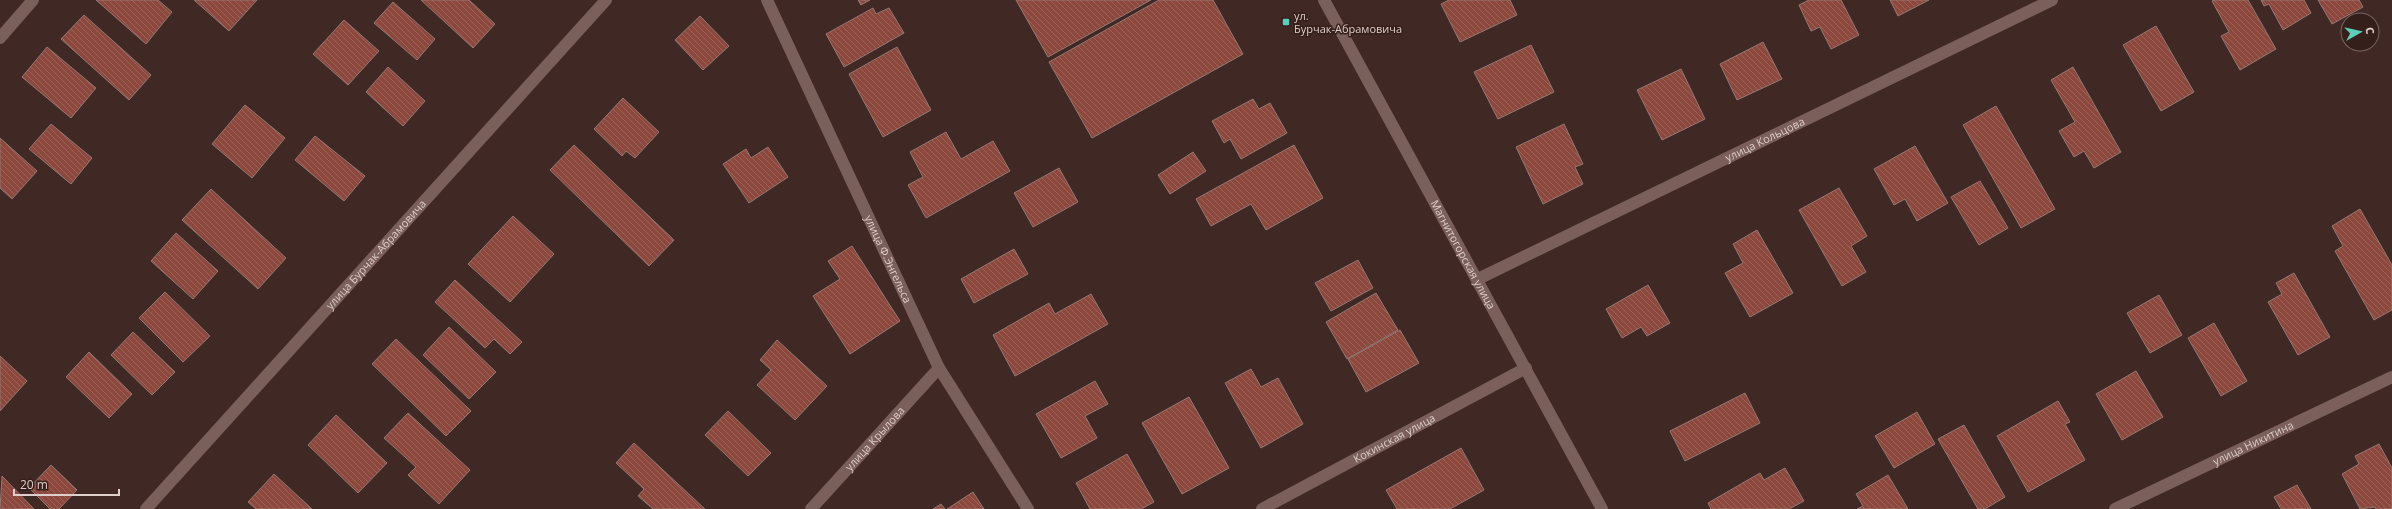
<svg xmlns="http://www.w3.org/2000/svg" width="2392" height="509" font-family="'Open Sans',sans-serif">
<defs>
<pattern id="building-back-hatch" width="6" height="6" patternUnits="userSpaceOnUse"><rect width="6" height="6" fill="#8c483d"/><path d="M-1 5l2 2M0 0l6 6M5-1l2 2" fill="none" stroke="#9c6158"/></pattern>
</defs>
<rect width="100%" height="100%" fill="#402824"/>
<path fill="url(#building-back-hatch)" stroke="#947873" d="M96,0H158L172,12L146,44Z
M194,0H257L229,31Z
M421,0H469L495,24L473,48Z
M858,0H870L861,5Z
M1016,0H1151L1048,57Z
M1159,0H1213L1243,54L1092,138L1049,62Z
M1449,0H1510L1517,15L1460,42L1441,4Z
M1809,0H1841L1859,35L1831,49L1820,27L1811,31L1799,5Z
M1890,0H1929L1898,16Z
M2215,0H2248L2276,49L2240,70L2221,36L2229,32L2212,1Z
M2261,0H2304L2311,13L2283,30L2269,4L2264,6Z
M2318,0H2359L2363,7L2332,24Z
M393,2L435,39L417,60L374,23Z
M873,8L876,14L889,8L904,33L844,67L826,34Z
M84,15L151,75L129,100L61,39Z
M700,16L729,46L703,70L675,40Z
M344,20L379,51L348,85L313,54Z
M2156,26L2194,92L2161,111L2123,45Z
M1763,42L1782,79L1737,100L1720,64Z
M1531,45L1554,92L1498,119L1474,72Z
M47,47L96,88L71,118L22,77Z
M897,47L931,110L883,137L849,74Z
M388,67L425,101L403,126L366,92Z
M2073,67L2121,152L2094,168L2084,151L2074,157L2059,131L2075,122L2051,80Z
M1681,69L1705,119L1662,140L1637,90Z
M623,98L659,132L635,158L626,151L622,156L594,129Z
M1253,99L1259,109L1270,103L1287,133L1241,159L1230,139L1224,143L1212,121Z
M245,105L285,138L252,178L212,144Z
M1996,106L2055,209L2021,228L1963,125Z
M51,124L92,158L71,184L29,149Z
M1564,124L1583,164L1575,167L1583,184L1543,204L1516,147Z
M946,132L961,159L993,141L1010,171L926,218L908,185L923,177L910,152Z
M315,136L365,176L344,201L295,160Z
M0,138L37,171L12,199L0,188Z
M574,145L674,240L649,266L550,170Z
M1294,145L1323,198L1266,230L1251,204L1211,226L1196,199Z
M1915,146L1948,203L1917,221L1905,199L1894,205L1874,169Z
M768,147L788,177L749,203L723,164L746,149L751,158Z
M1193,152L1206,171L1170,194L1158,175Z
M1059,168L1078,202L1033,227L1014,193Z
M1980,181L2008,228L1979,245L1951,197Z
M1839,188L1867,236L1851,246L1866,272L1842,286L1799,210Z
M211,189L286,258L258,289L182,220Z
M2360,209L2392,265V310L2374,320L2335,251L2343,246L2332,226Z
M513,216L554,254L510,302L468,264Z
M1757,230L1793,293L1750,317L1725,273L1743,263L1733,244Z
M176,233L218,271L193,299L151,261Z
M852,246L900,321L850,354L813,296L840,279L828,261Z
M1014,249L1028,274L974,303L961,279Z
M1358,260L1373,288L1331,311L1315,283Z
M2294,273L2330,337L2298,355L2268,302L2282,294L2276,283Z
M455,280L522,342L510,354L494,339L485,348L435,302Z
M1648,285L1670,323L1647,336L1641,327L1622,338L1606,309Z
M165,292L210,336L183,362L139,318Z
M1376,293L1398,330L1347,359L1326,322Z
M1091,294L1108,324L1015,376L993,335L1049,303L1055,314Z
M2159,295L2182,335L2150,353L2127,313Z
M2214,323L2247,381L2221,396L2188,338Z
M449,327L496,372L469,399L423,355Z
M1400,330L1419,363L1366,392L1348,359Z
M133,332L175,372L152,395L111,355Z
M396,339L471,411L446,436L372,364Z
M777,340L827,386L795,420L757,385L771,370L760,360Z
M89,352L132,394L109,418L66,377Z
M0,356L27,381L0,411Z
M1251,369L1261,387L1278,378L1303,424L1261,448L1225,383Z
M2136,371L2163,417L2122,440L2096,394Z
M1095,381L1108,404L1085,416L1097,438L1061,458L1036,414Z
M1745,393L1760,423L1685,461L1670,431Z
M1189,397L1229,468L1182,494L1142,423Z
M2058,401L2070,422L2065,424L2085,460L2028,492L1997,436Z
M728,411L771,453L748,476L705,435Z
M1917,412L1935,444L1894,468L1875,436Z
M408,413L470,470L439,504L408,475L416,467L384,438Z
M336,415L387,463L358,493L308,445Z
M1964,425L2005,497L1985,509H1978L1938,439Z
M634,443L705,509H653L638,496L644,489L616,463Z
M2379,444L2392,468V509H2376L2375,507L2360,509L2342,474L2359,464L2355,456Z
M1461,448L1484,490L1450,509H1397L1386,490Z
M1127,454L1154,502L1141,509H1090L1076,483Z
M51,465L77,490L59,509H50L29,488Z
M1785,468L1804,501L1789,509H1711L1708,503L1760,473L1764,480Z
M274,474L312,509H256L248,502Z
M1888,475L1908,509H1857L1863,506L1856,494Z
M2,476L34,509H0Z
M2297,485L2311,509H2281L2274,497Z
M973,492L984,509H947Z
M941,504L945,509H933Z"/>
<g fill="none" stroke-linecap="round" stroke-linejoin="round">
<g stroke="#7a5f5a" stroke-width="12">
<path id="s1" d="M767,0L939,368L1028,509"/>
<path d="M0,38L33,0"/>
<path id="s2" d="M1478,279L2052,0"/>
<path id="s3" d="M146,509L606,0"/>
<path id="s4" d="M811,509L939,368"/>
<path id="s5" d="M1262,509L1526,368"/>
<path id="s6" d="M2115,509L2392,377"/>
</g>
<path stroke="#7a5f5a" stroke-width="12" id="s7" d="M1324,0L1602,509"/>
</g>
<rect fill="#5cceba" stroke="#351f1b" stroke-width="1.5" x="1282" y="18" width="8" height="8" rx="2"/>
<g text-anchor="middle" stroke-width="3" stroke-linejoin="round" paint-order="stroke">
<g font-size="11" fill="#dfcfcc" stroke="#351f1b" text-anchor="start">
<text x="1294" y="20">ул.<tspan x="1294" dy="13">Бурчак-Абрамовича</tspan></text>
</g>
<g font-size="11" fill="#dfcfcc" stroke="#351f1b">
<text dy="4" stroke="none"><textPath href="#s2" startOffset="319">улица Кольцова</textPath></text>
<text dy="4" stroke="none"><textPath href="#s3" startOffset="343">улица Бурчак-Абрамовича</textPath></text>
<text dy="4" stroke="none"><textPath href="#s7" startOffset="290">Магнитогорская улица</textPath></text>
<text dy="4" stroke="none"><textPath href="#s1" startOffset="286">улица Ф.Энгельса</textPath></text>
<text dy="4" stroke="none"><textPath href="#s5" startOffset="150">Кокинская улица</textPath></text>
<text dy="4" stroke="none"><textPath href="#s4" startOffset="95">улица Крылова</textPath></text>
<text dy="4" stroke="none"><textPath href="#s6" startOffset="153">улица Никитина</textPath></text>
</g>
</g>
<g transform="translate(2360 32) rotate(82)"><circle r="19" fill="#351f1b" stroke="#796562"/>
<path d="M0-3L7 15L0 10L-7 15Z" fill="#5cceba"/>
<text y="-6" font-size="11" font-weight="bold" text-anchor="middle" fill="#dfcfcc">С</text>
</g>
<path d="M14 489v6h105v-6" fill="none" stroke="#dfcfcc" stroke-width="2"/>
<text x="20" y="489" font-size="12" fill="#dfcfcc" stroke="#351f1b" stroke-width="3" paint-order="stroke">20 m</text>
</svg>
